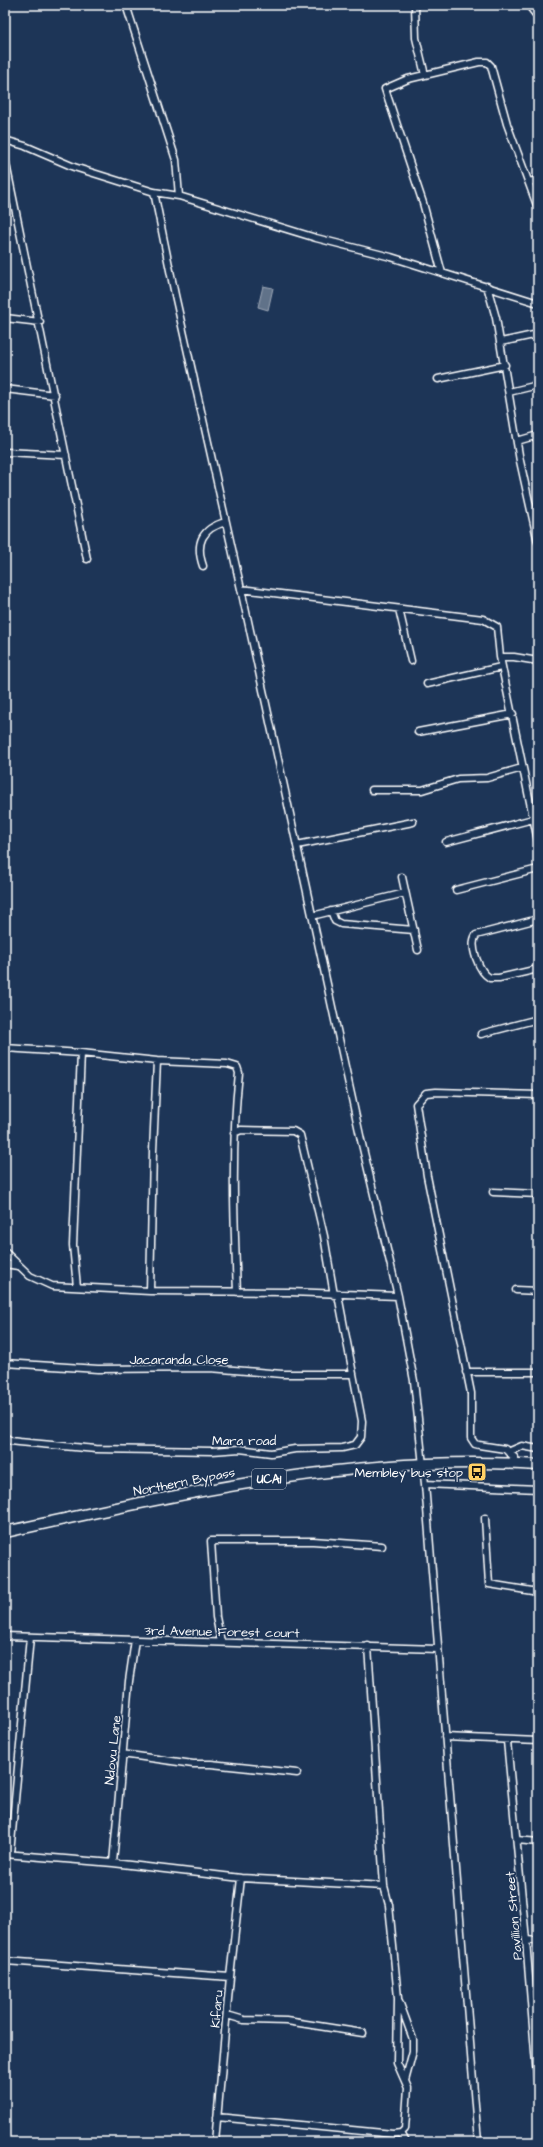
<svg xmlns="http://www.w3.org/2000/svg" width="543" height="2147" font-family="'Architects Daughter',sans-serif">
<rect width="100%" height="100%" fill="#1d3557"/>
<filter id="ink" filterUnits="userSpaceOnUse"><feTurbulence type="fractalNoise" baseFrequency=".025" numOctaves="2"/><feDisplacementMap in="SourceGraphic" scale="8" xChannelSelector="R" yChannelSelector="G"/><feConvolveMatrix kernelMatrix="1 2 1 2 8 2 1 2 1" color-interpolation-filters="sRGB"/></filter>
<g filter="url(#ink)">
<path fill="#617289" stroke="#a0aab8" d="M263,286L273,288L268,310L258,307Z"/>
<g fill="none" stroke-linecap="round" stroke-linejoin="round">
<defs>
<path id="street" d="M126,5L176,160L179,196
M415,5L416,38L425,75
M5,140L25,146L74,167L154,192L179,196L316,238L391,257L538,303
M5,159L87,559
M529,182L538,180
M154,192L175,295L241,589L361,1140L398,1296L414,1381L425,1484L478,2142
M442,273L423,203L385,89L408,79L479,62H487L491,66L507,124L538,208
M487,286L496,318L520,461L538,542
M5,318L40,322
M501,342L538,334
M438,379L505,365
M5,389L55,395
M509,392L538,385
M517,441L538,435
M5,452L66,455
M203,566C195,543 202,528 226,522
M241,589L483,619L497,627L500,657H514L538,661
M399,609L411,661
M500,657L538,841
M427,684L501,667
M418,732L513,714
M372,790H422L458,779L487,778L522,768
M446,842L533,819
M297,845L413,822
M402,877L418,950
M456,890L538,869
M331,911L335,921L341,924L414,930
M312,916L405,893
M538,919L476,935C469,946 479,972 490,978H499L538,969
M481,1034L538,1019
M5,1048L81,1053L157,1061L227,1064L237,1067L239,1073C231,1146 234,1219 237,1292
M234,1133L241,1130L293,1131L300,1135L324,1236L334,1295
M493,1192L538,1194
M5,1252L30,1276L52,1286L150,1291L289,1292L398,1296
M5,1264L18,1266
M77,1287L73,1245L81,1053
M516,1290L538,1291
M150,1291L153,1151L157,1061
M5,1363L98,1369L210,1368L282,1374H353
M466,1372H538
M5,1437L11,1441L19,1442L96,1449L212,1451L240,1449L271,1453L295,1449L342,1448L355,1445L361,1437L362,1421L338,1295
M508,1452L522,1446L538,1449
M514,1464L515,1458L505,1449L479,1445L475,1444L471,1438V1393L427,1176L416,1104L426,1093L436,1092L538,1095
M425,1484L538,1489
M485,1518L489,1584L538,1592
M5,1636L438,1649
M221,1642L216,1617L211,1541H313L382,1546
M445,1737L538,1741
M507,1741L526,1940L538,2089
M122,1754L193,1764H211L297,1773
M517,1840L538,1842
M5,1854L113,1863L241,1878L384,1886
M10,1854L30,1637
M113,1863L129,1681L135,1640
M526,1940L538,1941
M5,1961L230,1977
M399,2001L413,2039V2051L405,2081
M227,2015L244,2020L287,2021L363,2033
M217,2117L393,2134L401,2133L405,2129L408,2088L397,2063L398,1998L389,1905L384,1886L368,1646
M401,2133L406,2142
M215,2142L230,1977L241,1878"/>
<path id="primary" d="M531,5L538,14
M5,1532C180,1494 357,1453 538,1465"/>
</defs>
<use href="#street" stroke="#fff" stroke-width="9"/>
<use href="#primary" stroke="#fff" stroke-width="13"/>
<use href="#street" stroke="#1d3557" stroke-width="6"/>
<use href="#primary" stroke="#1d3557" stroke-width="10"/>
</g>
</g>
<defs>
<symbol id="bus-square" viewBox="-11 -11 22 22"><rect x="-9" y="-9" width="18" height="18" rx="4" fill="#ffd166" stroke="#1d3557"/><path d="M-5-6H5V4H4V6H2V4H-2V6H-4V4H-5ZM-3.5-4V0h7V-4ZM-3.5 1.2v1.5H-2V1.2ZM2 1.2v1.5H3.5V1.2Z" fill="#111"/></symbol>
</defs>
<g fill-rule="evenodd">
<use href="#bus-square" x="466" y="1461" width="22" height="22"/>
</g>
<g text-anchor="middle" stroke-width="3.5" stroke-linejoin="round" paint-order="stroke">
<rect fill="#1d3557" stroke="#bbc2cd" stroke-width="1" x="252" y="1469" width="34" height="20" rx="3"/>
<g font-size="12" font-weight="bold" fill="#fff">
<text x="269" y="1483">UCA1</text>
</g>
<g font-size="13" fill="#fff" stroke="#1d3557">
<text x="179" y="1364">Jacaranda Close</text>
<text x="244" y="1445">Mara road</text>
<text transform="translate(184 1481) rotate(-11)" y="5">Northern Bypass</text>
<text transform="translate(222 1631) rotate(1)" y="5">3rd Avenue Forest court</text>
<text transform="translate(112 1750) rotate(-84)" y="5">Ndovu Lane</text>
<text transform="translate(513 1916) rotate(-95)" y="5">Pavillion Street</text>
<text transform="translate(216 2009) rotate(-85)" y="5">Kifaru</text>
</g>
<g font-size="13" fill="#fff" stroke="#1d3557" text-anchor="end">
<text x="463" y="1477">Membley bus stop</text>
</g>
</g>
<rect width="543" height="2147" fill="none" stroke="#1d3557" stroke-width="20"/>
<rect x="10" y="10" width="523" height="2127" fill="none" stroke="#fff" stroke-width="1.5" filter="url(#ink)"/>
</svg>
